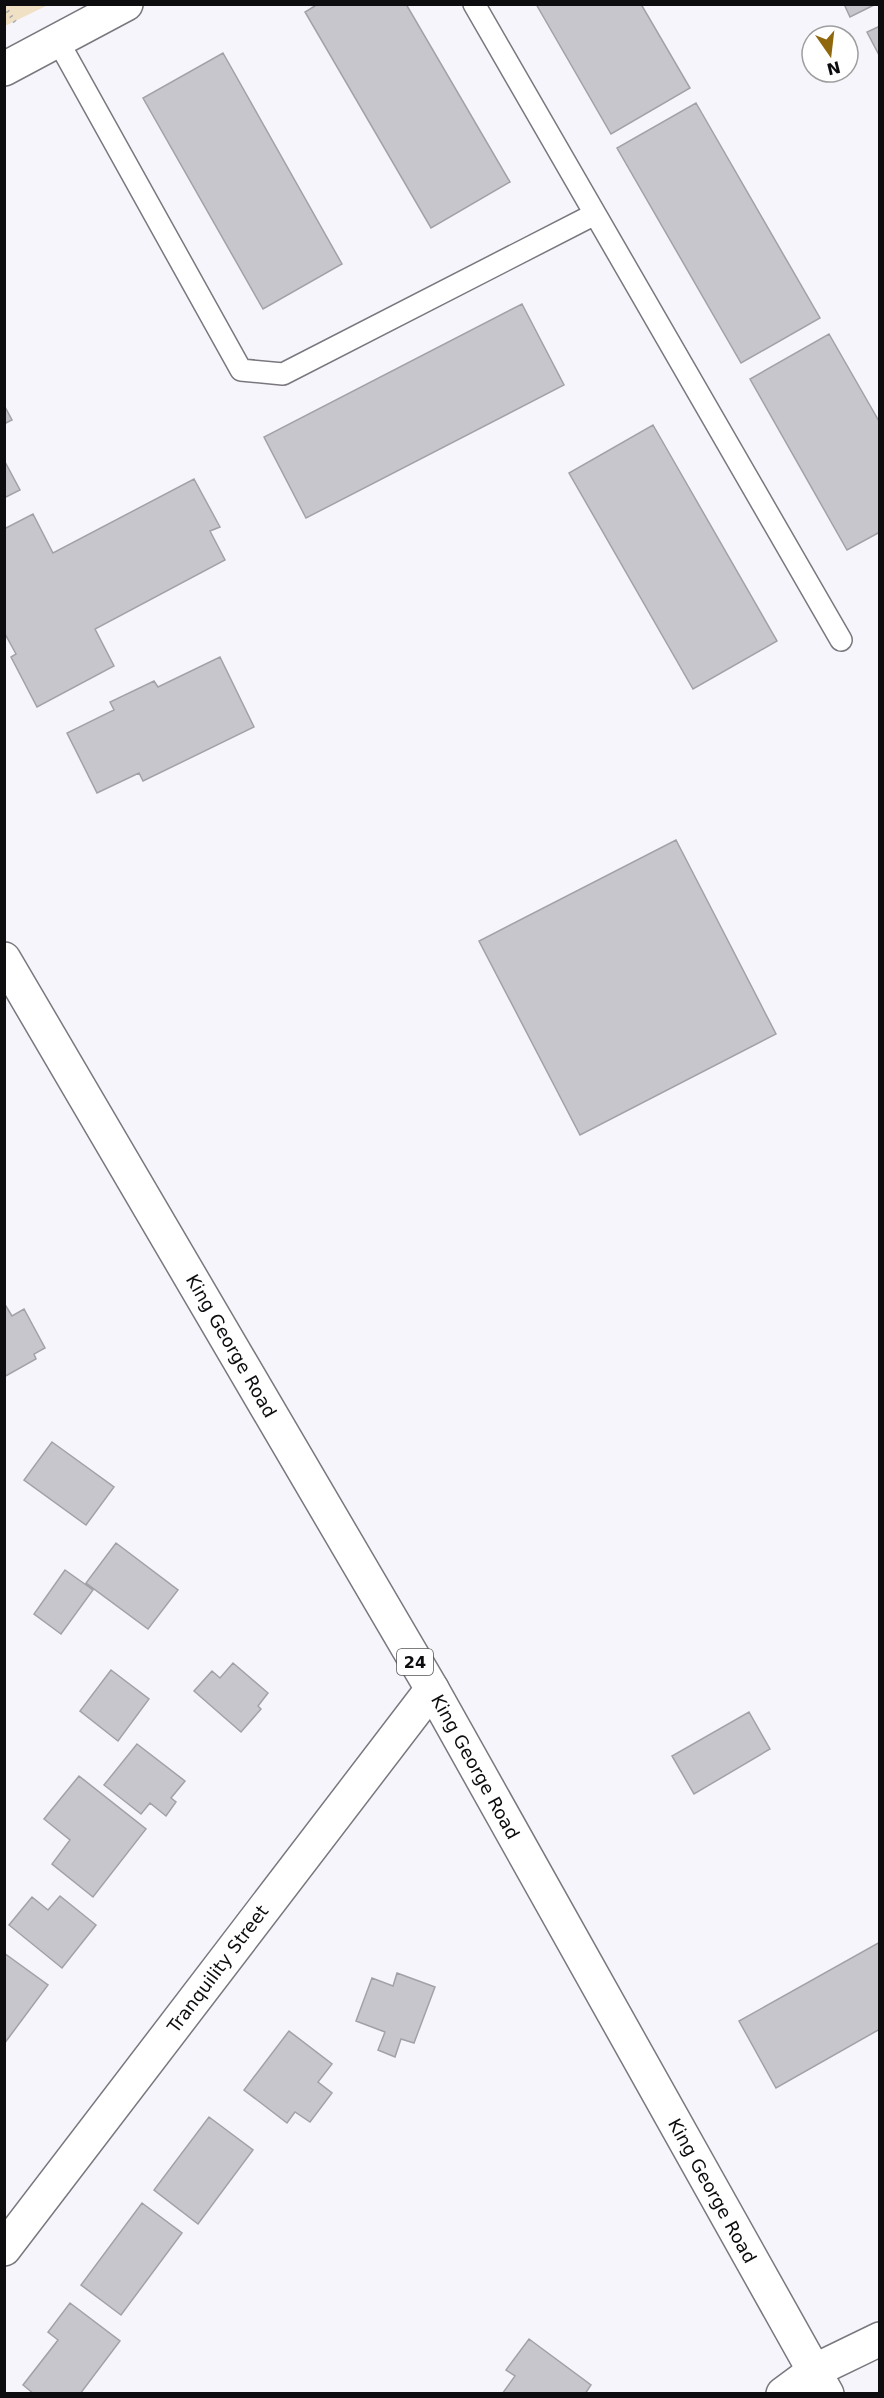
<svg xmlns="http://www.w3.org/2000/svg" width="884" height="2398" font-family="'DejaVu Sans',sans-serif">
<rect width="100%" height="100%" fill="#f7f5fc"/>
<path fill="#f0e0c4" d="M5,4H48V5L5,26Z"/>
<path fill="#c7c6cc" stroke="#a3a1a8" stroke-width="1.5" d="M318,4H406L510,182L431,228L305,12Z
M536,4H641L690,88L611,134Z
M844,4H876L850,17Z
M880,26V57L867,32Z
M223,53L342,264L263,309L143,98Z
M696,103L820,318L741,363L617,148Z
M522,304L564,385L306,518L264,437Z
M829,334L880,423V532L847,550L750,379Z
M4,405L12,420L4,424Z
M653,425L777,641L693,689L569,473Z
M4,460L20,490L4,498Z
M194,479L220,527L210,531L225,560L95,629L114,666L37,707L11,657L16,654L4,632V529L33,514L53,553Z
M220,657L254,727L143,781L139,773L97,793L67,733L114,710L110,702L154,681L158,687Z
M676,840L776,1034L580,1135L479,941Z
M4,1303L12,1316L24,1309L45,1348L34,1354L36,1359L4,1377Z
M52,1442L114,1487L86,1525L24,1480Z
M116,1543L178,1590L148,1629L86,1583Z
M65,1570L93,1590L61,1634L34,1614Z
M233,1663L268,1693L258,1706L261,1709L241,1732L194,1691L212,1671L220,1678Z
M111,1670L149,1699L118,1741L80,1711Z
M749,1712L770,1749L694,1794L672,1756Z
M137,1744L185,1781L171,1798L176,1802L166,1816L150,1803L141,1814L104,1785Z
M79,1776L146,1829L93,1897L52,1864L70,1840L44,1819Z
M60,1896L96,1925L62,1968L9,1925L32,1897L48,1910Z
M880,1942V2029L776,2088L739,2021Z
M4,1953L48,1985L4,2044Z
M397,1973L435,1987L414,2043L401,2039L395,2057L378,2050L385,2032L356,2021L372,1978L393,1986Z
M289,2031L332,2064L318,2082L332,2093L310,2122L295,2112L287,2123L244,2090Z
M209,2117L253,2150L198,2224L154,2190Z
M142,2203L182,2233L121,2315L81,2285Z
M70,2303L120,2341L80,2394H34L23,2385L58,2340L48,2332Z
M529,2339L591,2385L585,2394H502L515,2376L506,2370Z"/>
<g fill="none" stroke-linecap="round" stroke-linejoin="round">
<defs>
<path id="service" d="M474,4L841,640
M58,41L241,370L283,374L595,214"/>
<path id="minor" d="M4,69L126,4
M4,2249L432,1689"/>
<path id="tertiary" d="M814,2371L880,2339"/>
<path id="secondary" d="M783,2394L814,2371"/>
<path id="primary" d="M4,959L432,1689L827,2394"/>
</defs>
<use href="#service" stroke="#7a787e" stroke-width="24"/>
<use href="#minor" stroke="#7a787e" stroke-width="36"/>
<use href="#tertiary" stroke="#7a787e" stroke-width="36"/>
<use href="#secondary" stroke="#7a787e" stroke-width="36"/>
<use href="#primary" stroke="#7a787e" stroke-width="36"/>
<path stroke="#aba9af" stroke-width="4" stroke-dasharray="1.5 4.5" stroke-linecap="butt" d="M4,6L15,22"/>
<use href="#service" stroke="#fff" stroke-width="21"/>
<use href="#minor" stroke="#fff" stroke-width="33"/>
<use href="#tertiary" stroke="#fff" stroke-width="33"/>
<use href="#secondary" stroke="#fff" stroke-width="33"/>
<use href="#primary" stroke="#fff" stroke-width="33"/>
</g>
<g text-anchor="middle" stroke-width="4.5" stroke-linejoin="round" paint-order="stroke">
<rect fill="#fff" stroke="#565557" stroke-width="1.5" x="397" y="1649" width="36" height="26" rx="4.5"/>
<g font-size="16" font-weight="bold" fill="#0d0c0f">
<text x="415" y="1668">24</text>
</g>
<g font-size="18" fill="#0d0c0f" stroke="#fff">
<text transform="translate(231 1346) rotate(60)" y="6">King George Road</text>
<text transform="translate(475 1767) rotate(61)" y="6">King George Road</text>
<text transform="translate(218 1969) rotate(-53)" y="6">Tranquility Street</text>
<text transform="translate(712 2191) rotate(61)" y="6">King George Road</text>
</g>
</g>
<rect width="884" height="2398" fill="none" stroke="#0d0c0f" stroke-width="12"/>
<g transform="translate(830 54) rotate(166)"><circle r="28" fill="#ffffff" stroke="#9e9e9f" stroke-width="1.5"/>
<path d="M0-4.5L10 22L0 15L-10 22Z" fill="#8f680e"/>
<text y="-9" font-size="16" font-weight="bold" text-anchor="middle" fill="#0d0c0f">N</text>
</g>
</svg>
